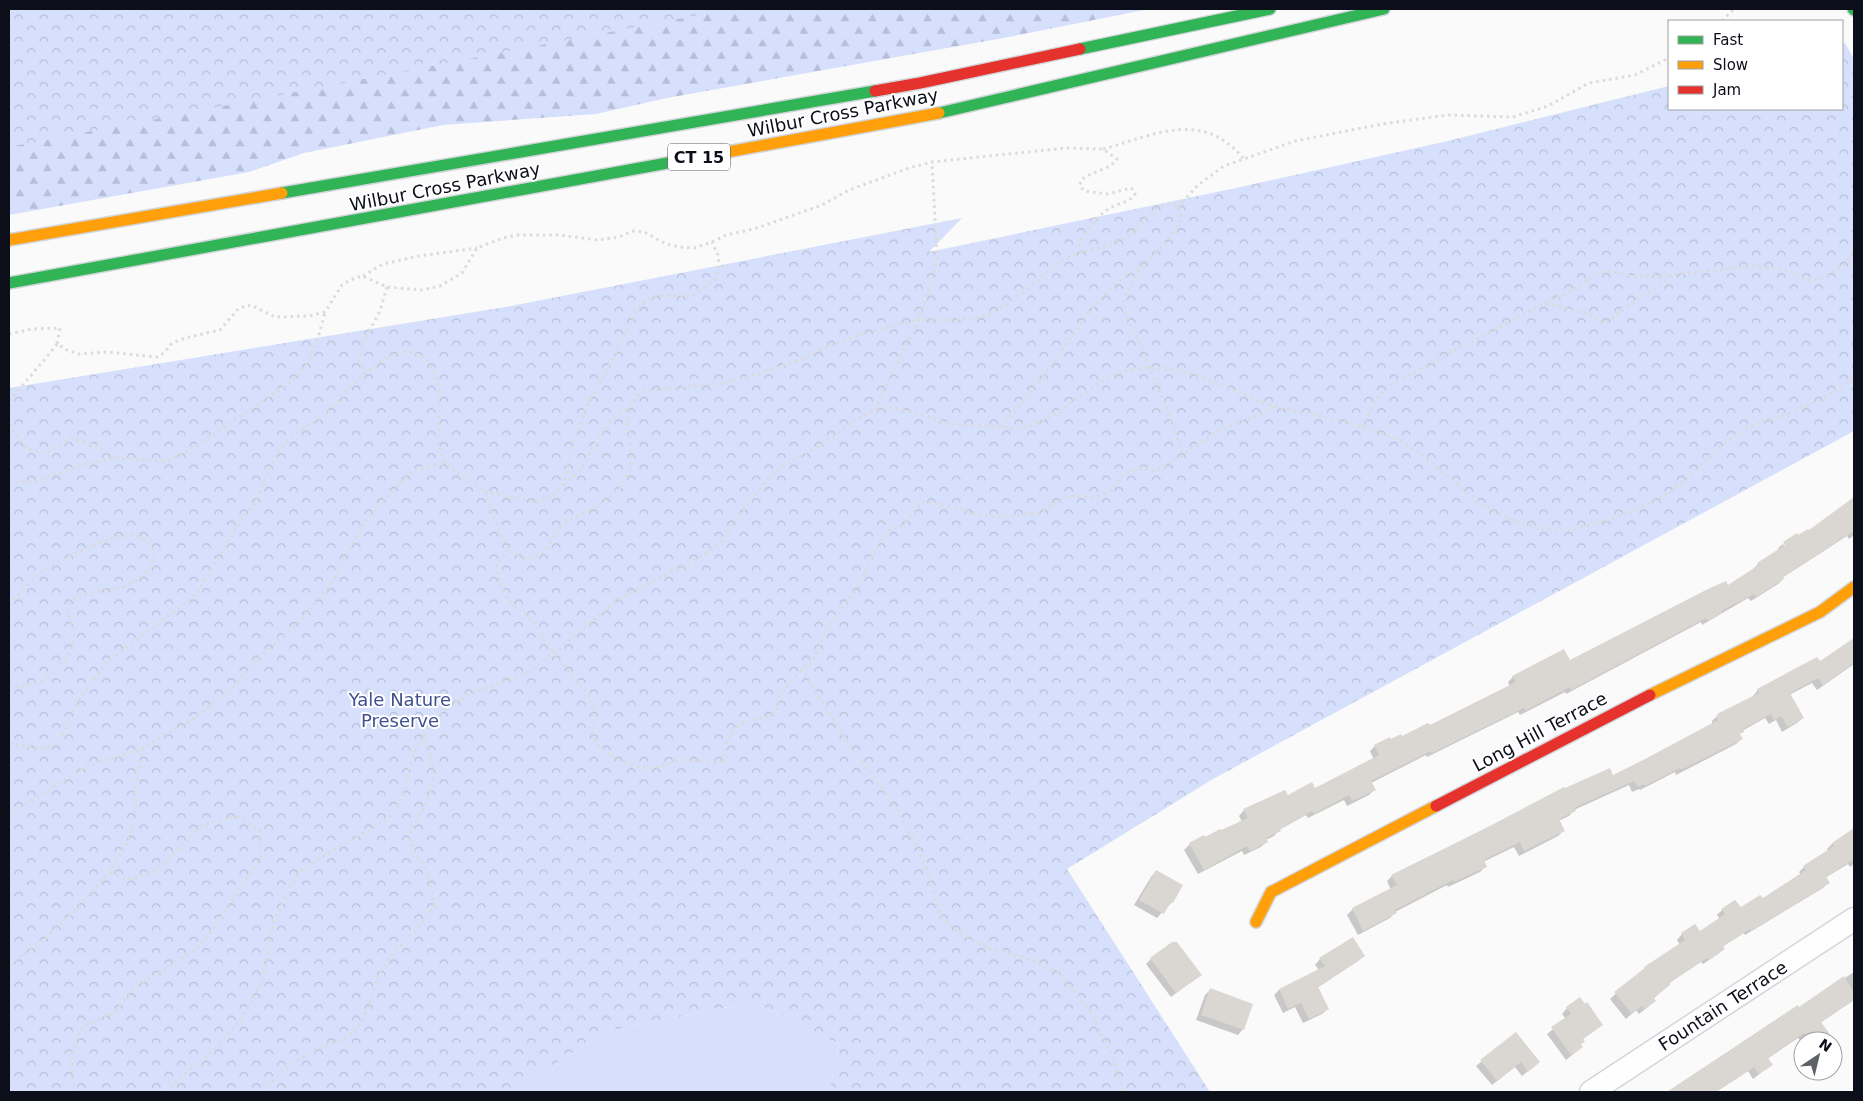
<svg xmlns="http://www.w3.org/2000/svg" width="1863" height="1101" font-family="'DejaVu Sans',sans-serif">
<defs>
<pattern id="forest-firs" width="22" height="20" patternUnits="userSpaceOnUse" patternTransform="scale(1.25)"><rect width="22" height="20" fill="#d6e0fc"/><path d="M5 1l3.5 6h-7zM16 11l3.5 6h-7z" fill="#b6bfd7"/></pattern>
<pattern id="park-crowns" width="20" height="18" patternUnits="userSpaceOnUse" patternTransform="scale(1.25)"><rect width="20" height="18" fill="#d6e0fc"/><path d="M2 6a3 3 0 1 1 6 0M12 15a3 3 0 1 1 6 0" fill="none" stroke="#b6bfd7"/></pattern>
</defs>
<rect width="100%" height="100%" fill="#fafafa"/>
<path fill="#d6e0fc" d="M754,1002L839,1044L829,1092H509L608,1031Z"/>
<path fill="url(#forest-firs)" d="M9,9H1149L1009,37L667,98L596,114L443,125L304,153L249,172L9,215Z"/>
<path fill="url(#park-crowns)" d="M9,9H730L9,147Z
M1845,43L1854,59V431L1213,779L1067,869L1210,1092H829L839,1044L754,1002L608,1031L509,1092H9V388L511,306L962,218L929,252L1236,188L1448,141L1669,86V109H1842V44Z"/>
<path fill="#0003" d="M1854,499V535L1849,539L1847,536L1782,578L1783,579L1778,584L1751,601L1748,598L1702,625L1701,622L1566,694L1565,692L1520,715L1518,712L1427,757L1426,755L1371,783L1374,790L1369,795L1347,806L1344,800L1308,818L1306,815L1279,830L1274,836L1266,840V842L1261,847L1244,855L1242,851L1198,874L1184,850L1190,844L1204,837L1205,839L1242,822L1239,816L1244,810L1314,789L1374,760L1370,751L1375,746L1402,738L1429,727L1510,687L1508,682L1513,677L1569,662L1727,587L1754,570L1753,569L1758,564L1780,550L1778,548L1783,544L1787,551L1798,537L1809,532Z
M1854,639V664L1817,690L1812,683L1789,695L1802,718L1797,723L1782,732L1776,720L1769,724L1765,718L1742,731L1739,735L1741,739L1736,744L1676,775L1675,772L1640,790L1639,789L1632,792L1629,785L1574,810L1569,816L1558,821L1563,831L1558,836L1519,856L1514,847L1483,862L1485,867L1480,872L1448,887L1447,885L1395,912L1390,918L1358,935L1347,915L1353,909L1391,890L1387,881L1392,876L1612,777L1712,725V721L1718,715L1754,697L1753,696L1758,690L1820,663Z
M1854,829V864L1850,867L1848,864L1825,878L1828,883L1823,888L1745,935L1744,933L1722,947L1723,949L1718,954L1703,964L1701,962L1669,983L1653,999L1649,1006L1639,1014L1636,1010L1626,1019L1610,999L1645,968L1680,945L1677,940L1682,934L1699,932L1720,919L1717,915L1722,910L1740,909L1763,900L1801,875L1799,872L1804,867L1828,851L1827,849L1832,844Z
M1156,871L1172,902L1157,918L1134,905L1151,877Z
M1364,956L1358,961L1317,988L1328,1009L1322,1014L1303,1023L1295,1007L1283,1013L1274,995L1279,990L1319,970L1315,965L1320,959Z
M1151,959L1200,975L1171,997L1146,964Z
M1854,972V1000L1820,1023L1827,1033L1818,1041H1803V1044L1798,1038L1767,1059L1771,1065L1753,1079L1748,1071L1716,1092H1667L1797,1006L1799,1008Z
M1211,989L1243,1029L1238,1035L1196,1020L1205,995Z
M1567,1008L1602,1024L1582,1040L1580,1044L1582,1047L1566,1060L1547,1034L1566,1019L1562,1014Z
M1515,1033L1533,1067L1522,1076L1515,1067L1492,1085L1476,1066Z"/>
<path fill="#dad6d1" d="M1854,497V531L1783,577L1784,579L1756,597L1754,594L1721,611L1722,613L1708,621L1706,618L1571,690L1570,687L1525,711L1524,708L1432,753L1431,751L1371,781L1376,790L1352,801L1349,795L1314,814L1312,811L1280,829L1281,831L1266,838L1268,842L1250,851L1247,846L1204,870L1189,843L1204,835L1205,837L1220,829L1221,830L1248,818L1243,809L1285,790L1288,795L1312,782L1315,788L1379,755L1374,745L1390,737L1391,739L1401,734L1402,736L1428,723L1430,725L1516,682L1512,676L1564,649L1570,660L1706,590L1726,581L1728,585L1759,565L1757,563L1785,545L1783,542L1797,533L1798,535L1808,529L1809,530Z
M1854,638V663L1823,685L1818,678L1790,693L1804,718L1788,727L1781,716L1774,720L1771,714L1743,729L1744,732L1740,734L1743,739L1681,770L1680,768L1645,786L1644,784L1638,787L1634,781L1574,808L1576,811L1559,819L1565,831L1524,851L1520,842L1484,860L1487,867L1454,882L1453,880L1395,910L1397,913L1363,931L1352,908L1397,885L1391,875L1486,828L1564,787L1565,788L1610,768L1613,775L1647,758L1718,720L1716,717L1718,716L1717,714L1759,693L1757,689L1817,657L1820,661Z
M1854,828V859L1826,877L1830,883L1751,931L1750,929L1723,946L1725,949L1709,960L1707,958L1669,982L1671,984L1654,998L1656,1001L1645,1009L1642,1006L1632,1014L1614,992L1645,968L1644,967L1685,940L1681,933L1695,924L1700,931L1725,914L1721,909L1735,900L1741,907L1760,895L1763,898L1806,870L1803,866L1834,846L1832,843Z
M1156,870L1183,885L1173,903L1171,901L1164,914L1139,900Z
M1353,937L1365,956L1318,987L1329,1009L1309,1019L1301,1003L1288,1009L1279,989L1325,966L1319,958Z
M1172,942H1177L1202,975L1176,993L1150,958Z
M1844,976L1854,992V1000L1821,1022L1829,1033L1817,1041H1810L1804,1033L1768,1058L1773,1065L1759,1074L1754,1067L1716,1092H1667L1798,1005L1799,1007Z
M1210,988L1253,1004L1244,1030L1201,1015Z
M1580,997L1585,1004L1587,1002L1603,1025L1583,1039L1585,1042L1581,1044L1583,1047L1571,1055L1551,1027L1571,1014L1566,1007Z
M1516,1032L1540,1062L1528,1072L1521,1062L1497,1081L1480,1060Z"/>
<g fill="none" stroke-linecap="round" stroke-linejoin="round">
<defs>
<path id="street" d="M1591,1092L1854,919"/>
<path id="fast" d="M1853,9L1854,10
M1080,49L1270,9
M939,113L1384,9
M282,193L875,91
M9,283L673,162"/>
<path id="slow" d="M673,162L939,113
M9,240L282,193
M1650,695L1820,612L1854,587
M1256,922L1271,892L1436,806"/>
<path id="jam" d="M875,91L920,83L1080,49
M1436,806L1650,695"/>
</defs>
<use href="#street" stroke="#d2d5da" stroke-width="25"/>
<use href="#fast" stroke="#d2d5da" stroke-width="14"/>
<use href="#slow" stroke="#d2d5da" stroke-width="14"/>
<use href="#jam" stroke="#d2d5da" stroke-width="14"/>
<path stroke="#dbdbdb" stroke-width="3" stroke-dasharray="2.5 4" stroke-linecap="butt" d="M1722,21L1734,9
M1103,149C1155,135 1202,109 1243,158
M1178,207L1198,185L1224,166L1295,141L1382,124L1448,115L1513,117L1548,106L1589,83L1635,75L1669,58
M363,276L383,264L419,256L477,248
M1545,303L1569,292L1600,272L1610,271L1631,276L1670,275
M9,334L32,329L60,328L57,344L67,350L79,354L107,352L157,357L164,353L172,343L185,338L220,330L239,308L251,305L275,317L309,316L325,312L342,285L350,280L362,276L387,287L422,290L440,286L462,273L477,248L503,238L518,235H560L598,240L619,237L633,231L644,232L666,244L679,247L694,248L712,242L726,235L754,229L822,205L849,190L909,168L932,162L1066,148L1103,149L1117,159C1110,170 1092,171 1081,180L1080,186L1084,191L1108,194L1131,188L1134,190L1135,194C1130,202 1120,203 1112,207C1101,212 1080,234 1080,246C1079,248 1081,251 1081,253L1123,240L1159,207L1170,203L1178,207L1181,217L1170,239L1146,263L1134,279L1125,296V315L1139,341L1171,419L1183,456
M57,344C42,364 24,382 9,402L11,429L26,448L46,453L72,438L97,446L116,458
M364,374L359,360L363,343L380,311L387,287
M876,410C895,362 930,307 937,258L932,162
M1001,427C1018,408 1034,389 1049,368C1077,331 1100,286 1144,265
M1362,427L1378,397L1388,386L1545,303L1591,314L1597,321L1605,323L1611,320L1622,309L1664,282L1671,275L1750,266L1775,268L1791,272L1802,278L1812,281L1829,275L1845,264L1854,252
M9,482H33L76,467L117,458L166,461L187,452L296,378C314,354 318,340 325,312
M564,485L580,471L599,437L612,420L628,408
M486,492C492,511 502,556 525,558C547,560 550,537 562,525C573,516 587,513 599,505C611,498 627,482 630,468C635,440 615,409 645,391L719,384L759,374L802,359L836,343L865,333L916,320H957L985,316L1009,303L1067,257L1081,253
M509,550L497,564V574L504,592L516,608L537,624L543,638L554,653L590,697C598,711 586,728 596,742C607,758 638,771 658,767C666,765 675,760 684,760C697,759 709,765 722,761C725,755 725,749 727,742C737,717 750,722 772,715L777,708L778,698L784,690L801,669L812,663L828,627L861,582L870,559L889,530L904,524L923,502L941,504L981,515L1004,517L1038,513L1068,496L1096,497L1111,491L1121,476L1137,469L1144,468L1153,471L1168,465L1217,431L1259,415L1274,406
M9,605C22,591 34,576 50,566C64,558 117,533 131,535C138,536 144,539 148,543C151,547 154,551 154,556C154,572 132,584 119,588C107,591 75,591 70,604C66,614 72,620 74,629C77,647 66,660 53,671C50,674 46,679 42,681C32,685 19,686 9,689
M801,669L847,740L890,801L921,852L941,916L957,931L987,948L1029,959L1061,974L1090,1011L1114,1060L1123,1092
M9,743L40,749L50,747L62,737L70,715L87,688L107,662L196,595L236,528L255,503L276,455L287,441L302,429L325,416L343,395L364,374L389,356L400,352H409L424,357L429,363L436,376L439,390L438,442L445,464L486,492L536,502L551,497L564,485L572,447L589,400L605,374L637,310L648,299L661,296L691,297L715,279L719,267L718,255L712,242
M9,815L87,766L142,749
M9,965L43,940L79,907L109,872L129,840L135,809L136,776L143,748L196,717L228,692L261,656L299,622L330,586L366,520L402,480L415,470L429,466L445,464
M75,1092L71,1059L77,1036L86,1025L112,1014L133,989L196,949L220,921L242,885L261,858L260,831L236,816L202,825L161,867L137,878L123,879L110,872
M166,1092L190,1069L214,1050L241,1019L251,1003L264,975L274,920L294,879L302,870L315,861L389,818L396,810L406,789L409,769L417,745L431,724L448,707L466,696L518,676L530,670L554,653L616,601L710,551L718,544C734,524 748,502 766,482C780,466 800,457 819,446C837,435 853,419 873,411C879,409 886,408 892,408C911,410 930,418 948,423C961,426 974,425 987,426C998,427 1008,429 1019,428C1054,423 1074,397 1103,381C1117,372 1136,368 1152,368C1196,367 1234,395 1275,406C1318,418 1366,422 1405,444C1430,459 1449,478 1471,496C1493,514 1525,528 1554,530C1585,531 1649,508 1674,489C1699,470 1717,445 1744,430C1763,420 1784,416 1804,407C1822,400 1838,389 1854,378
M264,1092C274,1075 302,1056 320,1048C333,1042 347,1040 357,1028C370,1011 371,987 383,968C392,953 406,941 418,928C424,922 428,914 434,906C432,895 431,883 427,872C423,860 410,851 410,837C410,828 417,821 421,813C438,782 435,767 423,735"/>
<use href="#street" stroke="#fefefe" stroke-width="22"/>
<use href="#fast" stroke="#30b455" stroke-width="11"/>
<use href="#slow" stroke="#ff9f0a" stroke-width="11"/>
<use href="#jam" stroke="#e5322d" stroke-width="11"/>
</g>
<g text-anchor="middle" stroke-width="4" stroke-linejoin="round" paint-order="stroke">
<rect fill="#fff" stroke="#55575e" stroke-width="1" x="668" y="143.5" width="62" height="27" rx="4"/>
<g font-size="16" font-weight="bold" fill="#0c0f19">
<text x="699" y="163">CT 15</text>
</g>
<g font-size="18" fill="#0c0f19" stroke="#fff">
<text transform="translate(843 113) rotate(-11)" y="6">Wilbur Cross Parkway</text>
<text transform="translate(445 187) rotate(-11)" y="6">Wilbur Cross Parkway</text>
<text transform="translate(1540 732) rotate(-28)" y="6">Long Hill Terrace</text>
<text transform="translate(1723 1006) rotate(-33)" y="6">Fountain Terrace</text>
</g>
<g font-size="18" fill="#3e508f" stroke="#fff">
<text x="400" y="706">Yale Nature<tspan x="400" dy="21">Preserve</tspan></text>
</g>
</g>
<rect width="1863" height="1101" fill="none" stroke="#0c0f19" stroke-width="20"/>
<rect x="1668" y="20" width="175" height="90" fill="#ffffff" stroke="#9e9fa3"/>
<rect x="1678" y="36" width="25" height="8" fill="#30b455" stroke="#9e9fa3"/>
<text x="1713" y="45" font-size="15" fill="#0c0f19">Fast</text>
<rect x="1678" y="61" width="25" height="8" fill="#ff9f0a" stroke="#9e9fa3"/>
<text x="1713" y="70" font-size="15" fill="#0c0f19">Slow</text>
<rect x="1678" y="86" width="25" height="8" fill="#e5322d" stroke="#9e9fa3"/>
<text x="1713" y="95" font-size="15" fill="#0c0f19">Jam</text>
<g transform="translate(1818 1056) rotate(35)"><circle r="24" fill="#ffffff" stroke="#9e9fa3"/>
<path d="M0-4L9 19L0 12L-9 19Z" fill="#5f6168"/>
<text y="-8" font-size="14" font-weight="bold" text-anchor="middle" fill="#0c0f19">N</text>
</g>
</svg>
